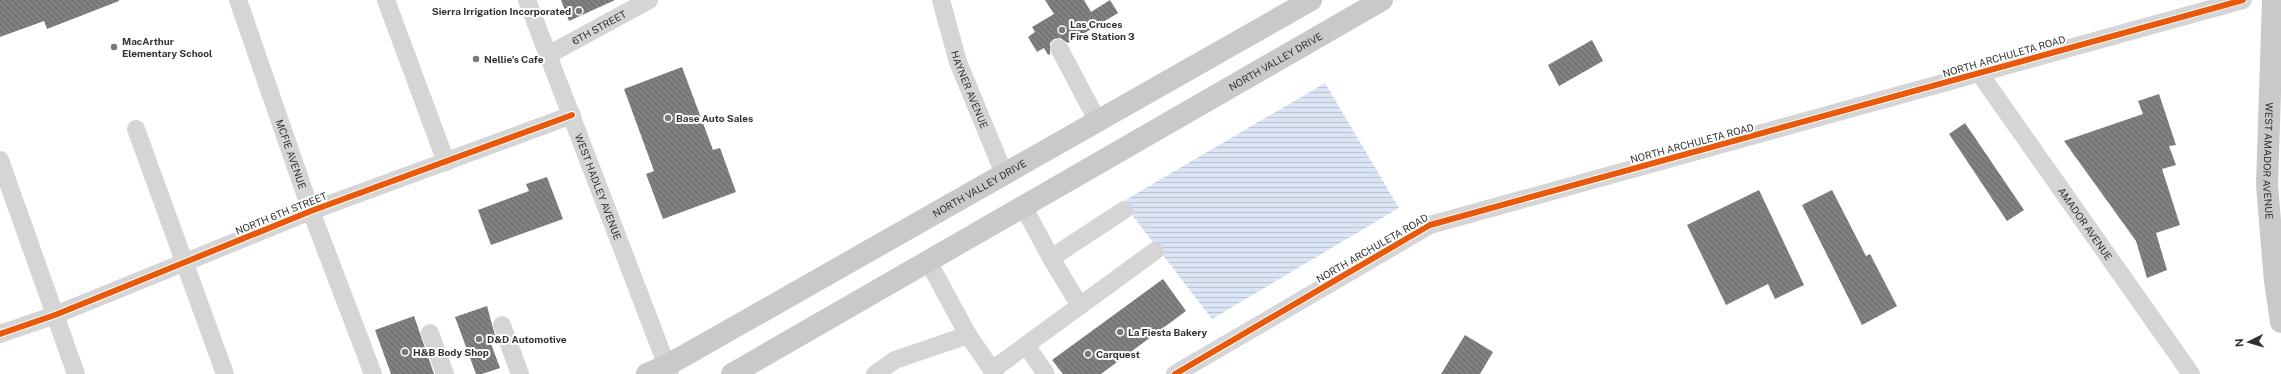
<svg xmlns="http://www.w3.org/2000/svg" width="2281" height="374" font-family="'Public Sans',sans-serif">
<defs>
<pattern id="water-rules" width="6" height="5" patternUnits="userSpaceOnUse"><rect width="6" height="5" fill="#dae4f4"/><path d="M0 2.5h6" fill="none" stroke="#bcc4d2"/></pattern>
<pattern id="building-back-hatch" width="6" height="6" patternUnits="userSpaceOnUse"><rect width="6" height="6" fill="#808080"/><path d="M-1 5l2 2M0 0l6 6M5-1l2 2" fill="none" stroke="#696969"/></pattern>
</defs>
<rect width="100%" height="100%" fill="#fff"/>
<path fill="url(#water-rules)" d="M1325,83L1399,208L1212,319L1122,202Z"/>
<path fill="url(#building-back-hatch)" d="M0,0H119V1L47,29L44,21L0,37Z
M561,0H615L569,21Z
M1045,0H1084L1091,12L1110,0L1118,13L1068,43L1060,38L1054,39L1050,43V54L1048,55L1044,48L1037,52L1028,37L1035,32L1032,27L1054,14Z
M1592,40L1603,61L1559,86L1548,65Z
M682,67L713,150L720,148L736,192L663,219L646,174L654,171L624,89Z
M2159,94L2176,145L2169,146L2176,165L2162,169L2180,225L2156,233L2167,270L2147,278L2136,241L2064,141L2143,114L2138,101Z
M1965,123L2024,210L2007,221L1949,134Z
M547,177L563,219L491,245L478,210L529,191L526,184Z
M1759,190L1804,285L1775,299L1768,284L1726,305L1687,225Z
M1832,190L1866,256L1870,254L1897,306L1862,325L1802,205Z
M1163,279L1186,311L1101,374H1063L1052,360Z
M487,306L496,339L490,341L500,368L482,374H476L455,317Z
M414,316L434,374H391L375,330Z
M1465,335L1493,352L1480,374H1441Z"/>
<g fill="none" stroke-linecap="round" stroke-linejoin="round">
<g stroke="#d5d5d5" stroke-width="18">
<path id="s1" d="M238,0L311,211L373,374"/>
<path d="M386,0L446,162"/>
<path id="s2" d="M527,0L670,374"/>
<path id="s3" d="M941,0L958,62L1005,176"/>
<path d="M1059,48L1098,122"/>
<path id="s4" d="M548,55L649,0"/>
<path id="s5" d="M1980,74L2191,374"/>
<path d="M136,129L225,374"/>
<path d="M0,160L76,374"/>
<path d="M1023,206L1051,258"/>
<path d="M928,261L968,335L995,374"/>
<path d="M1080,306L1051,258L1124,210"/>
<path d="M502,325L520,374"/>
<path d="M430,333L445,374"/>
<path d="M0,334L55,315L311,211L572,115"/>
<path d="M1026,345L1046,374"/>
<path d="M992,370L1155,251"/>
<path d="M875,374L895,360L968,335"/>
<path d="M1175,374L1430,225L2243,0"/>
</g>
<g stroke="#c9c9c9" stroke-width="22">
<path id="s6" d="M2273,0L2267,185L2275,281L2281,322"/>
<path id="s7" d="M647,374L666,366L1311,0"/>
<path id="s8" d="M732,374L1382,0"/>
</g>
<defs>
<path id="cycleway" d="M0,334L55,315L311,211L572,115
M1175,374L1430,225L2243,0"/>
</defs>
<use href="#cycleway" stroke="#fff" stroke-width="8"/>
<use href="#cycleway" stroke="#e8590c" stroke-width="6"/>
</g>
<g fill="#797979" stroke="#fff" stroke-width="1.5">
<circle cx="579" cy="11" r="4"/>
<circle cx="1062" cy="30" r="4"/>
<circle cx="114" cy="47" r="4"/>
<circle cx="476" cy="59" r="4"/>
<circle cx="668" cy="118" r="4"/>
<circle cx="1120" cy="332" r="4"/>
<circle cx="479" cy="339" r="4"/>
<circle cx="405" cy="352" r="4"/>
<circle cx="1088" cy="354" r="4"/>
</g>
<g text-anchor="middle" stroke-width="4" stroke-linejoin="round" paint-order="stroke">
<g font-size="10" font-weight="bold" fill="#313131" stroke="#fff" text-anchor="start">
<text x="571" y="15" text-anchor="end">Sierra Irrigation Incorporated</text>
<text x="1070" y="28">Las Cruces<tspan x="1070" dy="12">Fire Station 3</tspan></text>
<text x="122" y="45">MacArthur<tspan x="122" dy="12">Elementary School</tspan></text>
<text x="484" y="63">Nellie's Cafe</text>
<text x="676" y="122">Base Auto Sales</text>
<text x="1128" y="336">La Fiesta Bakery</text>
<text x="487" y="343">D&amp;D Automotive</text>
<text x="413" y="356">H&amp;B Body Shop</text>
<text x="1096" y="358">Carquest</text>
</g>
<g font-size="10" fill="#313131" stroke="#fff">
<text dy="4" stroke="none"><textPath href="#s4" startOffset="58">6TH STREET</textPath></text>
<text transform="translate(2004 56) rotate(-16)" y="4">NORTH ARCHULETA ROAD</text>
<text dy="4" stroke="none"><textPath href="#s8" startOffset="627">NORTH VALLEY DRIVE</textPath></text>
<text dy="4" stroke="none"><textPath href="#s3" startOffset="94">HAYNER AVENUE</textPath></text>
<text transform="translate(1692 143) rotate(-15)" y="4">NORTH ARCHULETA ROAD</text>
<text dy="4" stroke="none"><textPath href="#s1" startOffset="163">MCFIE AVENUE</textPath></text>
<text dy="4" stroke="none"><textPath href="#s6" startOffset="161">WEST AMADOR AVENUE</textPath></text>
<text dy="4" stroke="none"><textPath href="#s2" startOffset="200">WEST HADLEY AVENUE</textPath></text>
<text dy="4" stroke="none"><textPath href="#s7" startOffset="381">NORTH VALLEY DRIVE</textPath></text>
<text transform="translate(281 213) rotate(-22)" y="4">NORTH 6TH STREET</text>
<text dy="4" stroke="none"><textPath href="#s5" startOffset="183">AMADOR AVENUE</textPath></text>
<text transform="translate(1372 248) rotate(-30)" y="4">NORTH ARCHULETA ROAD</text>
</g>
</g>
<g transform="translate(2249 342) rotate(265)" stroke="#ffffff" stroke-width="3" paint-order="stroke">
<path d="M0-3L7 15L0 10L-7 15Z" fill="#313131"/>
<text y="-6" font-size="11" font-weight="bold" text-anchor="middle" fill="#313131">N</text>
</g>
</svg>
